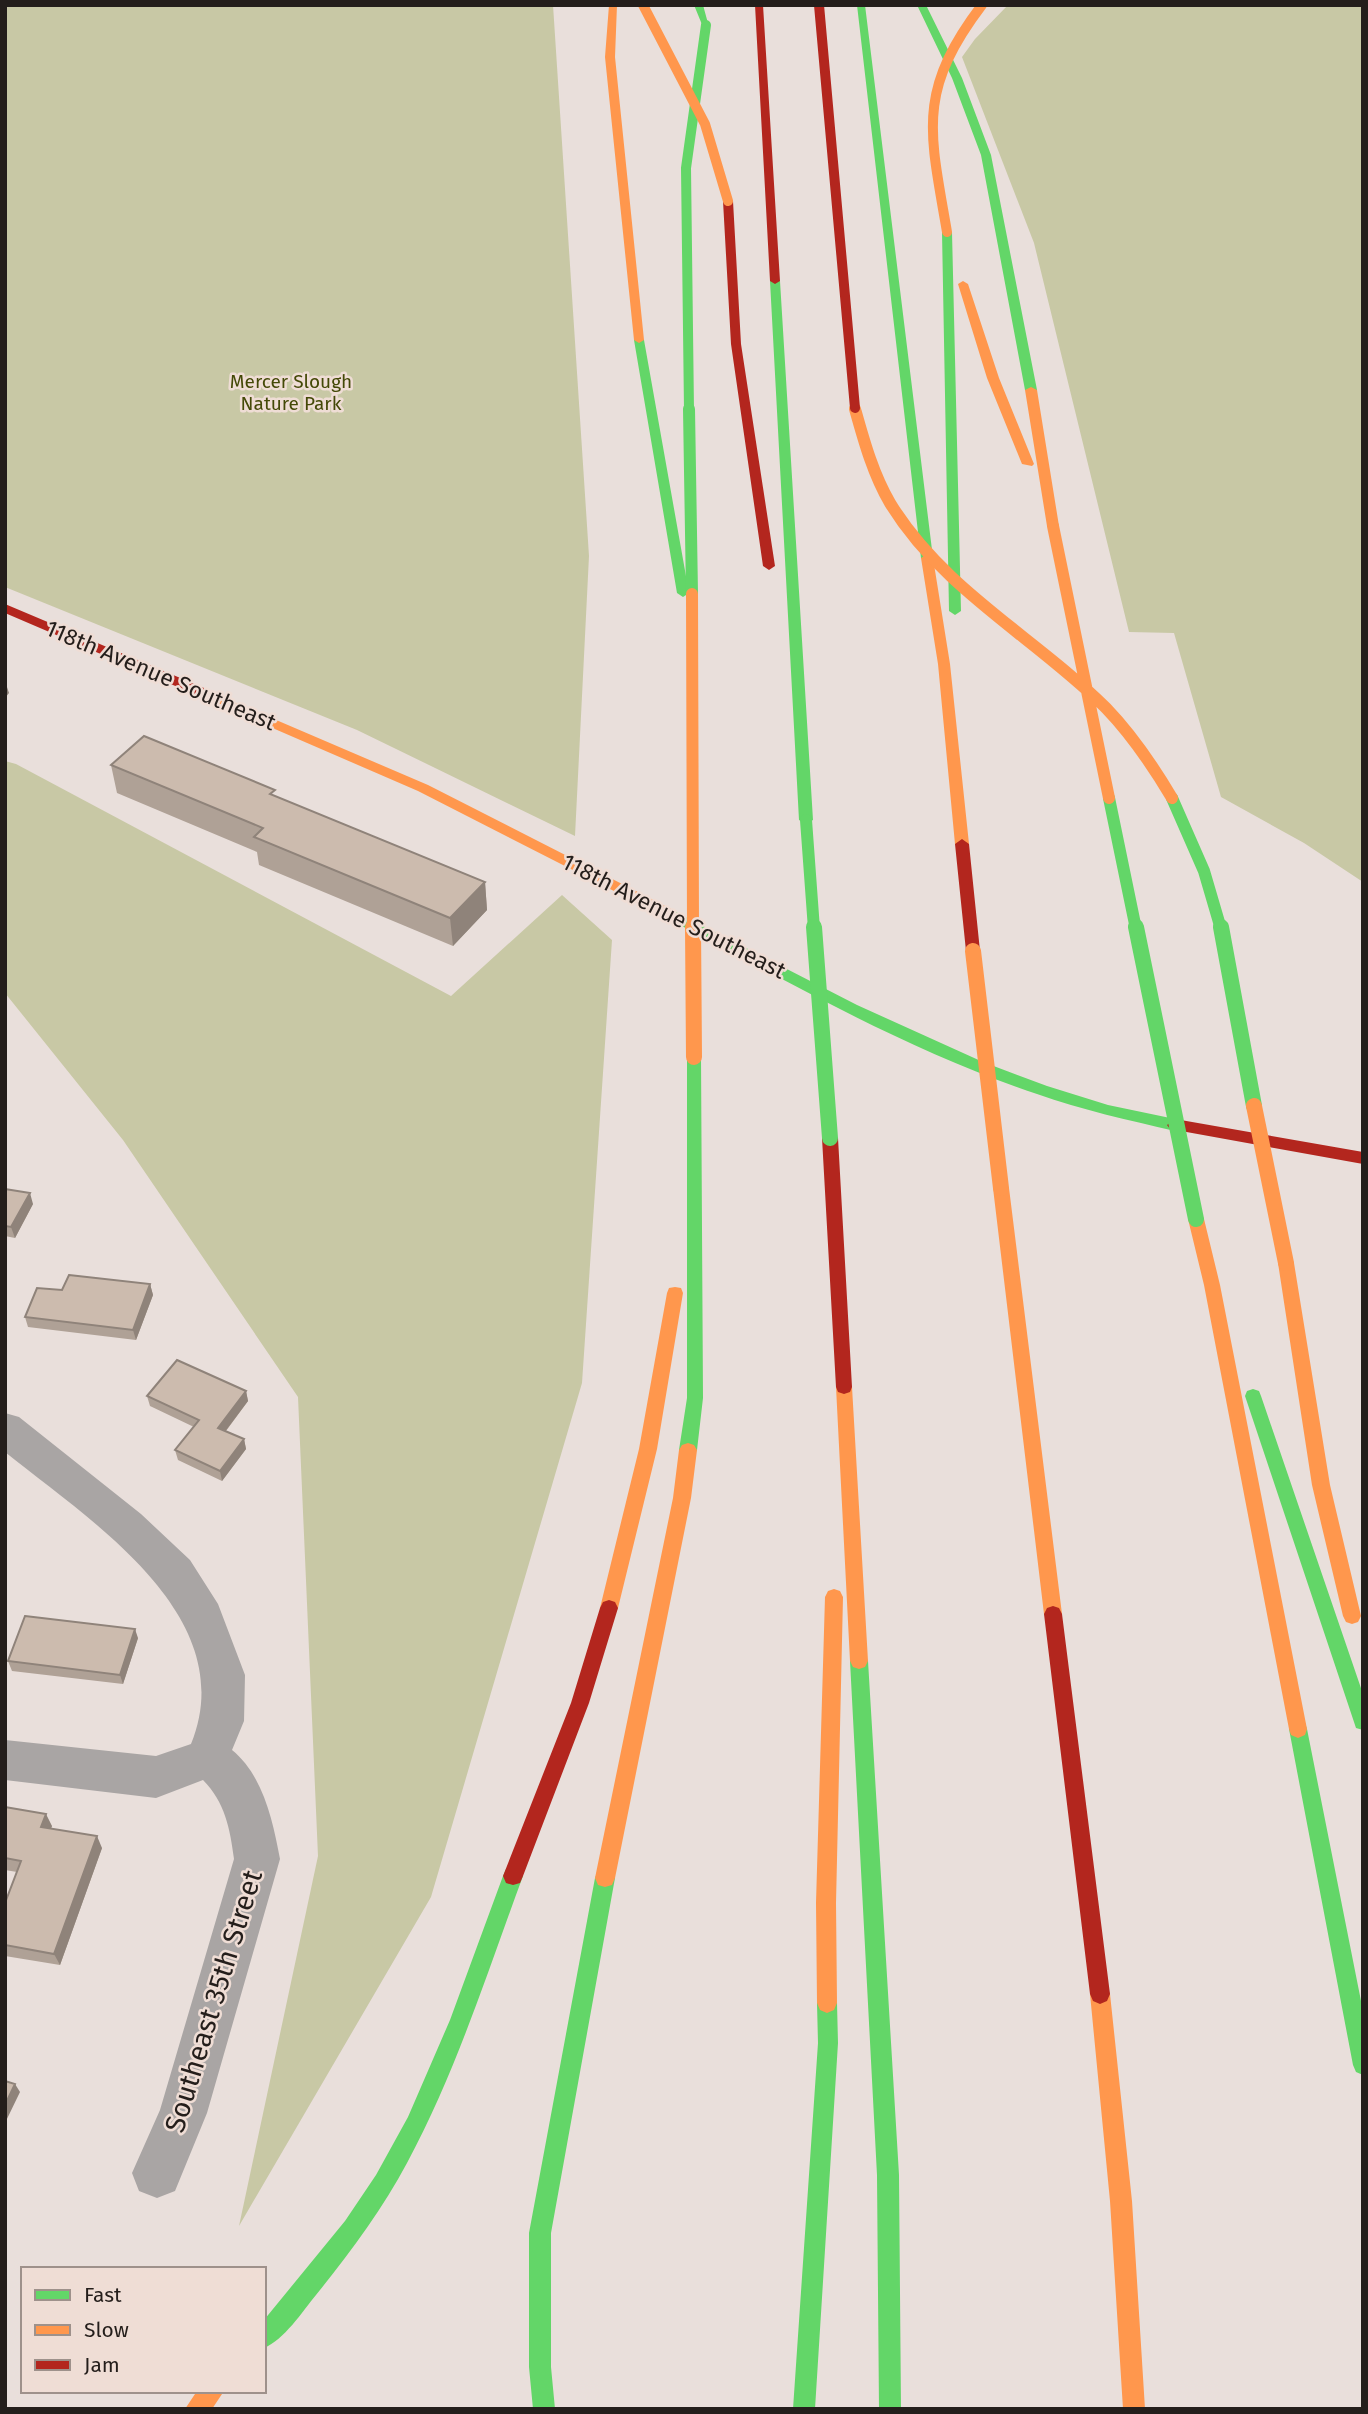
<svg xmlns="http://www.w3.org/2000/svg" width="1368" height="2414" font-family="'Fira Sans',sans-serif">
<rect width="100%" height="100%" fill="#e9dfdb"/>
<path fill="#c8c8a5" d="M5,5H553L589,556L575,836L357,730L5,587Z
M1008,5H1363V882L1304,843L1221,797L1174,633L1129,632L1034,243L962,57L975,39Z
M5,761L16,764L451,996L562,895L612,940L582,1383L431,1897L239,2226L318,1856L298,1397L123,1140L5,993Z"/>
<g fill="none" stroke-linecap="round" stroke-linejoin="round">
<path fill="#a9a5a4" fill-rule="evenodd" d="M5,1413L19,1417L141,1514L190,1560L218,1604L245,1675L244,1721L232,1750C263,1775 273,1821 280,1859L207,2113L175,2191L157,2198L139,2191L132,2173L160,2110L234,1859C230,1829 225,1802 203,1780L156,1798L5,1780V1740L156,1756L191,1744C243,1616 89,1520 5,1452Z"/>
<path fill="#63d668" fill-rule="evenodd" d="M694,5H703L709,27H703Z
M857,5H865L933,558L927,562L921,558Z
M917,5H926L962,78L991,155L1037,390L1035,392L1025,390L981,155L952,78Z
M947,229L952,232L961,611L955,615L949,611L942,232Z
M775,278L780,281L813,820L806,824L799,820L770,281Z
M639,337L644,340L689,593L683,597L677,593L634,340Z
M668,908L857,1005L983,1062L1047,1086L1108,1105L1175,1119L1183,1125L1175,1131C1128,1120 1082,1110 1037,1094C906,1050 785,980 663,916L661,913L663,910Z
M694,1052L701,1057L703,1398L697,1450L694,1455L688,1457L682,1455L679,1450L687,1398V1057Z
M1253,1389L1259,1391L1261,1396L1363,1694V1730L1356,1728L1354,1722L1245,1396L1247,1391Z
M859,1653L865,1655L868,1661L899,2175L901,2409H879L877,2175L850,1661L853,1655Z
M1298,1720L1305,1723L1307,1729L1363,2011V2075L1356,2072L1353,2065L1289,1729L1291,1723Z
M513,1867L520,1869L523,1876C487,1973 456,2072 407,2163C382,2210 349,2254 316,2295C302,2312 284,2340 264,2348V2320L345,2221L376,2175L408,2117L450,2020L503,1876L506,1869Z
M605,1869L612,1871L615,1878L551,2233V2367L555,2409H533L529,2367V2233L595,1878L598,1871Z
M827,1993L834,1996L837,2003L838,2043L815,2409H793L818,2043L817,2003L820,1996Z"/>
<path fill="#ff974d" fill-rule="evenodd" d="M609,5H617L615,57L644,340L639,343L634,340L605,57Z
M963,281L968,284L999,378L1034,464L1032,466L1022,464L987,378L958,284Z
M1031,387L1037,390L1059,526L1053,530L1047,526L1025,390Z
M927,554L933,558L950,664L969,844L962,849L955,844L938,664L921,558Z
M199,687L428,785L673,910L675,913L673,916H663L418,791L194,694V688Z
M1001,1182L1009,1188L1062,1614L1059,1620L1053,1622L1047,1620L1044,1614L993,1188Z
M1196,1213L1202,1215L1204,1219L1220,1285L1307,1729L1305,1735L1298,1738L1291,1735L1289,1729L1204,1285L1188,1219L1190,1215Z
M1286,1257L1292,1259L1294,1263L1330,1485L1361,1616L1358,1622L1352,1624L1346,1622L1343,1616L1312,1485L1278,1263L1280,1259Z
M675,1287L681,1288L683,1293L657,1449L618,1608L615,1614L609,1616L603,1614L600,1608L639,1449L667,1293L669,1288Z
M844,1380L850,1382L852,1387L868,1661L865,1667L859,1669L853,1667L850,1661L836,1387L838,1382Z
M688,1443L694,1445L697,1450L691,1498L615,1878L612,1885L605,1887L598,1885L595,1878L673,1498L679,1450L682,1445Z
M834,1589L840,1591L843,1597L836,1903L837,2003L834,2010L827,2013L820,2010L817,2003L816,1903L825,1597L828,1591Z
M1100,1984L1107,1987L1110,1994L1132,2201L1145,2409H1123L1110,2201L1090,1994L1093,1987Z
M197,2391H224L212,2409H185Z"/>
<path fill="#b3261e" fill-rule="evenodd" d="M755,5H763L780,281L775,284L770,281Z
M728,198L733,201L741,344L775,566L769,570L763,566L731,344L723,201Z
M5,604L204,688L205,691L204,694H194L5,613Z
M962,839L969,844L980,951L973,956L966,951L955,844Z
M1175,1119L1363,1152V1164L1170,1129L1167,1125Z
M830,1132L838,1138L852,1387L850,1392L844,1394L838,1392L836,1387L822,1138Z
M609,1600L615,1602L618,1608L589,1703L523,1876L520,1883L513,1885L506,1883L503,1876L571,1703L600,1608L603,1602Z
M1053,1606L1059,1608L1062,1614L1110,1994L1107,2001L1100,2004L1093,2001L1090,1994L1044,1614L1047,1608Z"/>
<path stroke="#63d668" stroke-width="10" d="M689,410L686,168L706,25"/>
<path stroke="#63d668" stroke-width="12" d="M689,409L692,594
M1109,798L1136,929
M1172,798L1204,871L1221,929
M806,820L814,929"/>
<path stroke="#63d668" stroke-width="16" d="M814,927L830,1138
M1136,927L1196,1219
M1221,927L1254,1106"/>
<path stroke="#ff974d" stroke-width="10" d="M643,5L705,124L728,201
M947,232C930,132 916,92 982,5"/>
<path stroke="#ff974d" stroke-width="12" d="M855,409C864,441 873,474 890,503C943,590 1036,638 1106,708C1132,735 1153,766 1172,798
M1053,526L1109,798
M692,594L693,929"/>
<path stroke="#ff974d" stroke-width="16" d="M693,927L694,1057
M973,951L1001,1188
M1254,1106L1286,1263"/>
<path stroke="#b3261e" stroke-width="10" d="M819,5L855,408"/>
</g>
<path fill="#afa196" d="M111,765L276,797L485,882L487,910L453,946L259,865L257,852L117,793Z
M5,1189L33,1204L15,1238L5,1236Z
M150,1284L153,1295L136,1340L28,1327L25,1317L62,1290Z
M246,1391L248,1401L226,1431L244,1439L246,1449L222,1481L178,1460L175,1450L194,1427L150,1406L147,1396Z
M138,1638L123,1684L12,1671L8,1661Z
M5,1807L52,1826L51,1828L102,1848L60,1965L5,1956V1903L17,1872L5,1870Z"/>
<path fill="#8f837a" d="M5,681L9,693L5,698Z
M485,882L487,910L453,946L450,918Z
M30,1193L33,1204L15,1238L11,1227Z
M150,1284L153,1295L136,1340L133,1330Z
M246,1391L248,1401L221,1437L218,1428Z
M244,1439L246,1449L222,1481L220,1471Z
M135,1629L138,1638L123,1684L120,1675Z
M46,1814L52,1826L47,1839L41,1827Z
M97,1836L102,1848L60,1965L54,1954Z
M15,2084L20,2092L5,2123V2105Z"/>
<path fill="#ccbbae" stroke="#8f837a" stroke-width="2" d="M144,736L275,790L270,794L485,882L450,918L254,837L263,828L111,765Z
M5,1189L30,1193L11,1227L5,1226Z
M69,1275L150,1284L133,1330L25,1317L37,1288L62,1290Z
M177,1360L246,1391L218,1428L244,1439L220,1471L175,1450L199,1420L147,1396Z
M25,1616L135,1629L120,1675L8,1661Z
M5,1807L46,1814L41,1827L97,1836L54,1954L5,1945V1903L21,1861L5,1858Z
M5,2081L15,2084L5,2105Z"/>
<g text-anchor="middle" stroke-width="5" stroke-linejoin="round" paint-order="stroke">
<g font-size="19" fill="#444907" stroke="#efddd5">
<text x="291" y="388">Mercer Slough<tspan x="291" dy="22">Nature Park</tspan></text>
</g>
<g font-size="23" fill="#241e1b" stroke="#efddd5">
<text transform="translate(161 675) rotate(23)" y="8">118th Avenue Southeast</text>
<text transform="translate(674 916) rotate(27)" y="8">118th Avenue Southeast</text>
</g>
<g font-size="28" fill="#241e1b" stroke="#efddd5">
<text transform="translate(213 2001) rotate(-73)" y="10">Southeast 35th Street</text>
</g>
</g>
<rect width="1368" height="2414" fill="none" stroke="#241e1b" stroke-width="14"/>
<rect x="21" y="2267" width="245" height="126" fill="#efddd5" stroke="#9e918b" stroke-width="2"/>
<rect x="35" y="2290" width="35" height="10" fill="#63d668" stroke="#9e918b" stroke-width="2"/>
<text x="84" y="2302" font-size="21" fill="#241e1b">Fast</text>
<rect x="35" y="2325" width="35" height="10" fill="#ff974d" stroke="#9e918b" stroke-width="2"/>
<text x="84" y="2337" font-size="21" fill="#241e1b">Slow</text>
<rect x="35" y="2360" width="35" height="10" fill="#b3261e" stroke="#9e918b" stroke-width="2"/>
<text x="84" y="2372" font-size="21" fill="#241e1b">Jam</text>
</svg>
